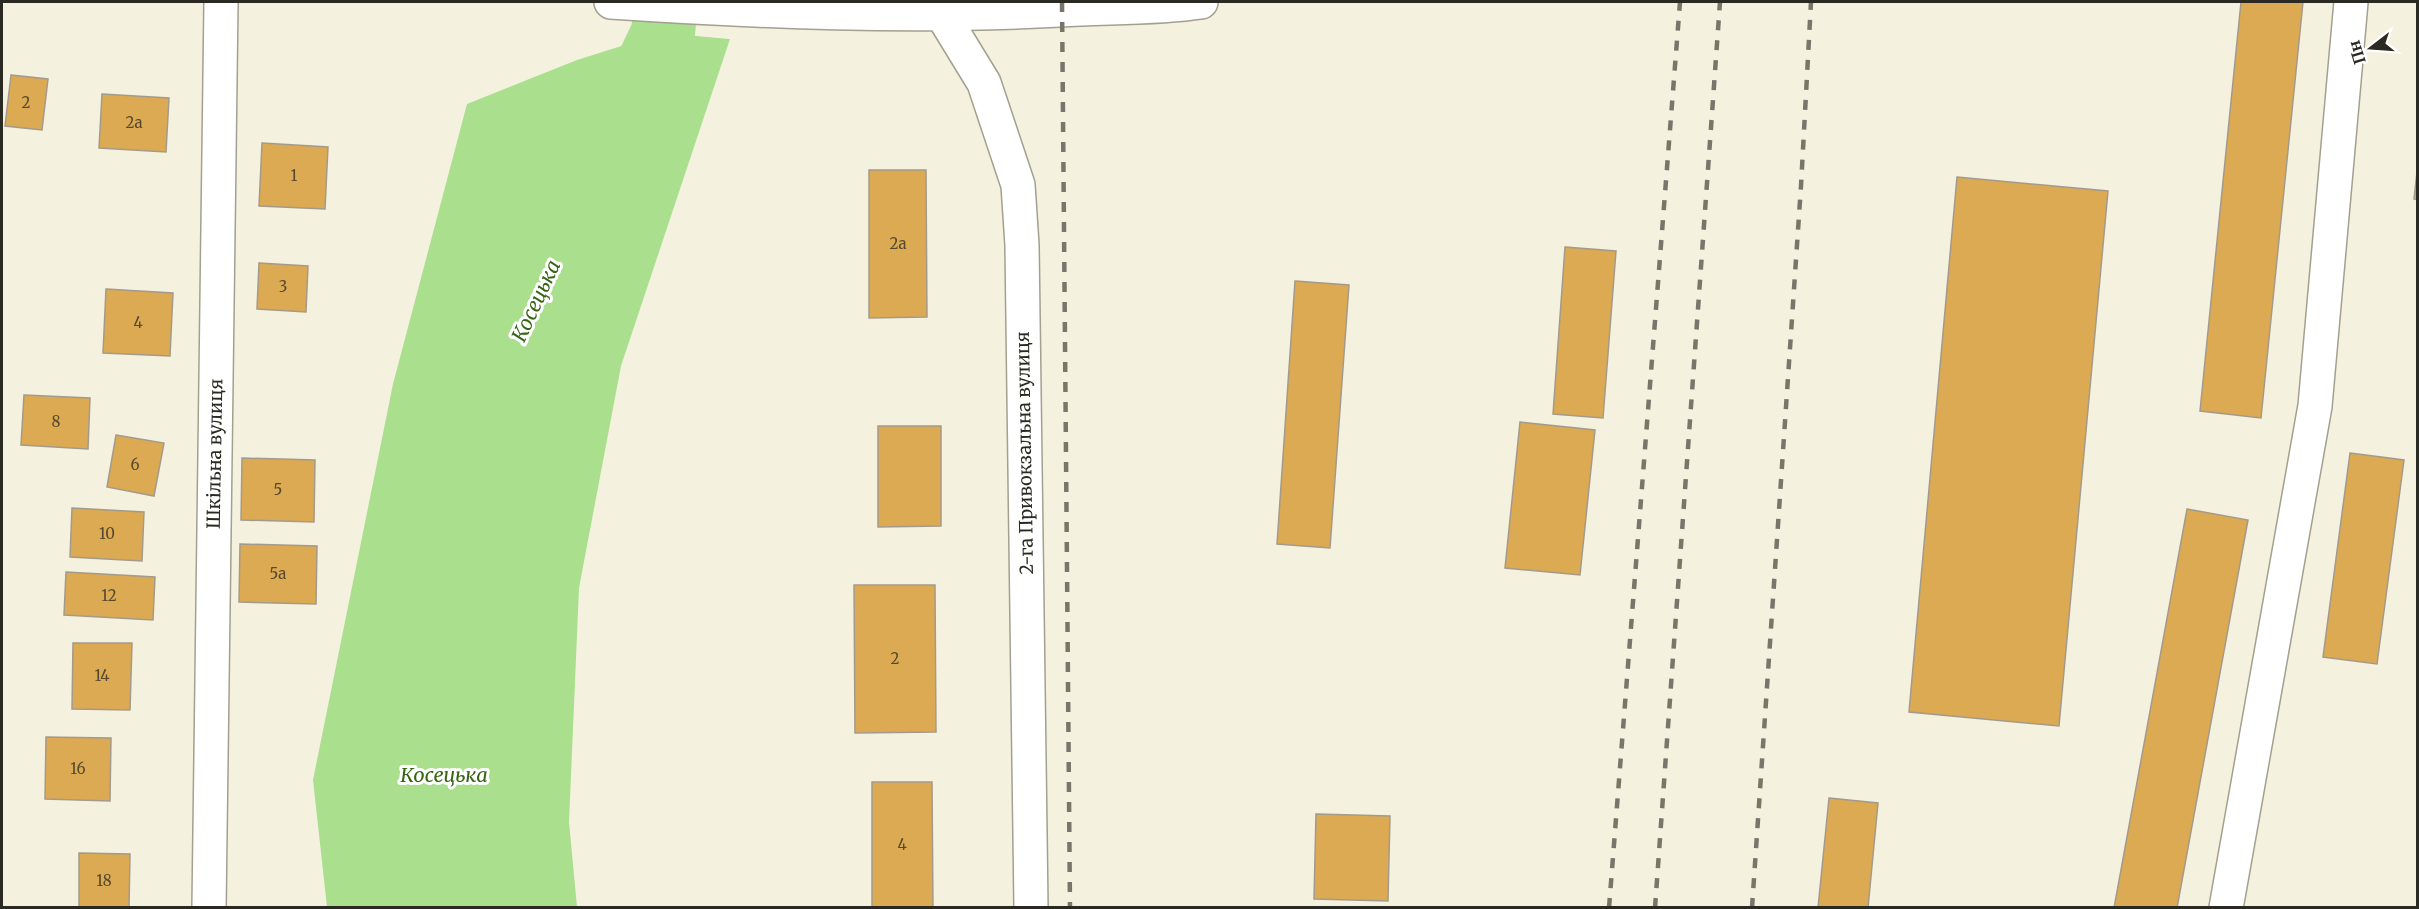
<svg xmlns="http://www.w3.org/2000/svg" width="2419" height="909" font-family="Merriweather,serif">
<rect width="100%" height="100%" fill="#f5f1df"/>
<path fill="#aadf8e" d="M663,33L730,39L621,366L579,588L569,822L577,907H327L313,780L393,384L467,104L577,60Z"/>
<path fill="#f5f1df" d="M663,30L730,36L733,39L656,32Z"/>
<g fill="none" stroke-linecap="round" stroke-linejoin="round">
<path stroke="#aadf8e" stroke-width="64" d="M625,113L663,33L666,2"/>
</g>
<path fill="#dcaa52" stroke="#a49a8b" stroke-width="1.5" d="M2241,2H2303L2261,418L2200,411Z
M11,75L48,79L42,130L5,126Z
M102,94L169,98L166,152L99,148Z
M262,143L328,147L325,209L259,206Z
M2418,163V200L2414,199Z
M869,170H926L927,317L869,318Z
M1957,177L2108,191L2059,726L1909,712Z
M1565,247L1616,251L1603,418L1553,414Z
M259,263L308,266L306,312L257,309Z
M1295,281L1349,285L1330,548L1277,544Z
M106,289L173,293L170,356L103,353Z
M24,395L90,398L88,449L21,445Z
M1520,422L1595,430L1580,575L1505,568Z
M878,426H941V526L878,527Z
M116,435L164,443L154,496L107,487Z
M2350,453L2404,460L2377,664L2323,657Z
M242,458L315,460L314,522L241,520Z
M72,508L144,512L142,561L70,557Z
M2187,509L2248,520L2177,908H2114Z
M240,544L317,546L316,604L239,602Z
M66,572L155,577L153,620L64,615Z
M854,585H935L936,732L855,733Z
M73,643H132L130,710L72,709Z
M46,737L111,738L110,801L45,799Z
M872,782H932L933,908H872Z
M1829,798L1878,803L1868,908H1818Z
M1316,814L1390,816L1388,901L1314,899Z
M79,853L130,854L129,908H79Z"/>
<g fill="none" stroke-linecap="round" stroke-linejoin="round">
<defs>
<path id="minor" d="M611,2C761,12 910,18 1060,10C1107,7 1154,9 1201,2
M943,16L984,83L1018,185L1022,245L1031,908
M209,908L221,2
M2226,908L2315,406L2351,2"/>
</defs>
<use href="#minor" stroke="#a3a08f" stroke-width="36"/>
<use href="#minor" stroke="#fff" stroke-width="33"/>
<path stroke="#78766b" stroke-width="4.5" stroke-dasharray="10 10" stroke-linecap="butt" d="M1062,2L1070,908
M1609,908L1680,2
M1655,908L1720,2
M1752,908L1801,186L1811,2"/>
</g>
<g text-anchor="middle" stroke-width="6" stroke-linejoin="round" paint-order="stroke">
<g font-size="15" fill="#56492e">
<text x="26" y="108">2</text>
<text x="134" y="128">2а</text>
<text x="294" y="181">1</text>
<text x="898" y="249">2а</text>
<text x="283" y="292">3</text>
<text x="138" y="328">4</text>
<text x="56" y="427">8</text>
<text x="135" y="470">6</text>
<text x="278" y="495">5</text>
<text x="107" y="539">10</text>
<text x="278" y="579">5а</text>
<text x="109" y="601">12</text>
<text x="895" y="664">2</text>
<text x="102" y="681">14</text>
<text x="78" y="774">16</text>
<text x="902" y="850">4</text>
<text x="104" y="886">18</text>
</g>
<g font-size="18" fill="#2a2922" stroke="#fff">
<text transform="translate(1025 453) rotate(-91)" y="6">2-га Привокзальна вулиця</text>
<text transform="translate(215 454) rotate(-89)" y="6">Шкільна вулиця</text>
</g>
<g font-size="20" font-style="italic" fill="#366413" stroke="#fff">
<text transform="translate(536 301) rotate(-65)" y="7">Косецька</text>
<text x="444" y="782">Косецька</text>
</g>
</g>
<rect width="2419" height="909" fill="none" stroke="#2a2922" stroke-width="6"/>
<g transform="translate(2371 48) rotate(253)" stroke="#ffffff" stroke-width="4.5" paint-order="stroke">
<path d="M0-4.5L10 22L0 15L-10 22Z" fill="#2a2922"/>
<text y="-9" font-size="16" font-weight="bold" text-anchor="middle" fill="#2a2922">Пн</text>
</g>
</svg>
